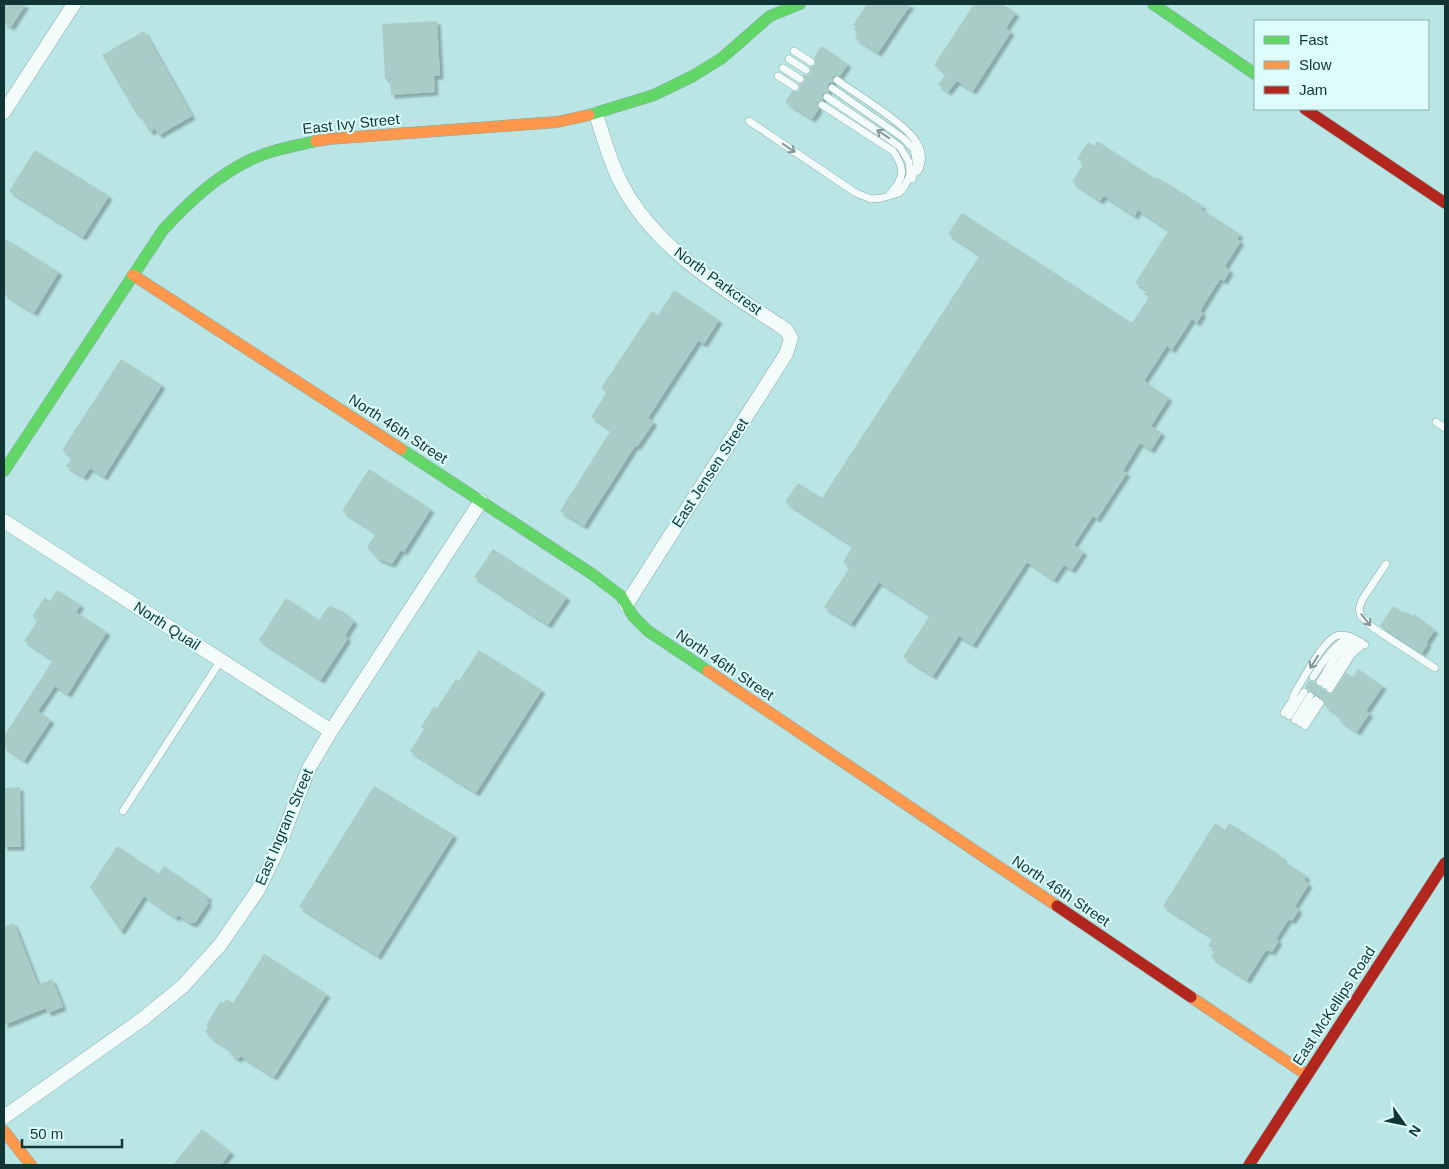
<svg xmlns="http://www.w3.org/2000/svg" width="1449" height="1169" viewBox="0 0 1449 1169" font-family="Helvetica,sans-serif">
  <defs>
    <filter id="shadow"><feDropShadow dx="3.5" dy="3.5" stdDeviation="1" flood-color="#0004"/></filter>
  </defs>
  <rect width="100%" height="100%" fill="#b9e6e5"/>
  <path fill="#a9ccc7" filter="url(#shadow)" d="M4 4H26L11 27 4 23Z
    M867 4H911L878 53 855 38 857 35 855 34 856 31 854 30 856 27 853 25Z
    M974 4H1002L1016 13 1006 28 1011 32 973 91 957 81 948 92 938 85 946 73 934 65Z
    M437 21 440 76H434L435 92 391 95 390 79H385L382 24Z
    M144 31 192 116 159 135 155 129 150 132 139 114 137 115 102 55Z
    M821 46 848 64 840 76 835 75 832 77 833 83H829L827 87 829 92 823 94V100L817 103 819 109 812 119 785 102 792 91 797 92 800 89 799 84 803 83 805 80 803 75H808L811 72 810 67 814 66 816 63 814 58Z
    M1097 141 1156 179 1157 177 1203 206 1201 209 1240 234 1237 239 1241 241 1225 266 1230 271 1224 281 1220 279 1200 311 1203 313 1197 323 1192 319 1172 350 1167 346 1144 381 1169 398 1151 426 1162 433 1151 450 1140 443 1123 471 1127 473 1097 519 1093 516 1074 545 1084 552 1072 570 1064 565 1054 580 1027 562 973 645 959 636 933 676 903 657 930 615 879 582 851 624 824 607 850 567 843 562 853 546 785 502 798 483 822 498 980 255 948 234 962 213 1132 323 1149 297 1144 294 1147 290 1135 283 1169 230 1138 210 1135 216 1104 196 1100 201 1072 182 1084 163 1077 159 1088 142 1094 146Z
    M35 150 109 196 83 237 9 191Z
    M4 238 59 272 34 313 4 294Z
    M674 290 719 320 704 344 698 341 648 418 654 422 637 447 635 446 584 526 560 511 611 430 591 417 607 392 601 388 652 311 658 315Z
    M121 359 162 385 104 477 90 468 84 477 66 466 72 457 62 450Z
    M369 469 431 509 404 552 401 550 392 564 378 559 367 547 376 533 342 511Z
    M493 549 567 597 548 625 474 577Z
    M57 590 81 605 76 612 107 632 68 694 55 686 38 711 51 720 24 761 4 747V736L53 660 24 641 38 620 32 616 45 597 50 601Z
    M286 598 319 620 328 607 329 608 330 606 344 612 354 621 345 636 348 638 321 680 259 640Z
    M1393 606 1404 613 1405 611 1412 616 1414 614 1435 630 1426 643 1428 644 1422 653 1380 626Z
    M479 650 542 690 476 793 410 751 424 729 421 727 434 706 437 708 456 679 459 681Z
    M1358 669 1383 686 1366 711 1370 713 1357 732 1339 720 1341 717 1325 706 1323 699 1305 687 1309 681 1315 682 1317 686 1325 690 1327 693 1332 694 1346 673 1353 677Z
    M374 786 454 835 378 956 299 907Z
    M20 787 21 847H4V788Z
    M1215 823 1225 830 1229 823 1275 852 1284 859 1283 861 1307 876 1304 880 1309 884 1295 906 1299 910 1292 921 1289 919 1276 939 1279 941 1272 952 1266 950 1247 980 1211 957 1215 950 1208 946 1213 938 1163 906Z
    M117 846 159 874 164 866 209 897 206 901 209 902 195 923H190L178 915 176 918 144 896 121 932 90 887Z
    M14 923 38 985 52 979 63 1007 48 1013 46 1008 4 1025V927Z
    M264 954 327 994 274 1077 241 1056 238 1059 230 1054 232 1051 210 1037 211 1036 205 1032 208 1026 206 1025 221 1001 224 1003 226 999 233 1003Z
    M202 1129 231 1152 221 1165H173Z"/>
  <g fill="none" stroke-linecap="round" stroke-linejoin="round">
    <defs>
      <path id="lane" d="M794 51 811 62
        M789 59 806 70
        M783 68 800 79
        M778 76 795 87
        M837 80C857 95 909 125 918 145 923 154 922 163 918 171
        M832 88 903 138 914 149 917 165 912 179
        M822 105 893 151C906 169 904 179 889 195
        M749 121 856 193 871 199 882 198 899 193 905 186 910 175 909 162 900 147 889 139 827 97
        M1436 422 1445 428
        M1386 564 1362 600 1359 609 1361 616 1372 627 1435 668
        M1313 677C1323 662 1333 644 1351 637
        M1320 682C1329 668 1338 646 1355 639
        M1325 685 1348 651 1361 642
        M1330 689 1352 654 1360 647
        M1284 713 1292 701 1294 694C1302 681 1323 641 1336 636 1346 632 1357 640 1365 645
        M1289 716 1304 692
        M1295 720 1310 696
        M1300 723 1316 700
        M1305 726 1320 703
        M123 811 221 660"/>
      <path id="street" d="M4 112 74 4
        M596 114C603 136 610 162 621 183 653 246 721 288 779 325L786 330 791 338 786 354 626 605
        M4 521 331 731
        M4 1117 144 1018 183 986 220 945 258 890 276 853 309 768 331 731 481 501"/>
      <path id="fast" d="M1153 4 1255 74
        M589 115 654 95 693 76 722 58 770 16 800 4
        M401 449 592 574 621 596 633 616 648 631 708 671
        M4 471 163 230C188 203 216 176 250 160 271 150 294 146 316 141"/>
      <path id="slow" d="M316 141 328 139 557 122 589 115
        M133 275 401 449
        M708 671 1057 906
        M1191 997 1307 1075
        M4 1131 31 1165"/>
      <path id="jam" d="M1305 109 1445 203
        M1057 906 1191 997
        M1249 1165 1445 863"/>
    </defs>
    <use href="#lane" stroke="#83a8a7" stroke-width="8"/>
    <use href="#street" stroke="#83a8a7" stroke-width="15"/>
    <use href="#fast" stroke="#83a8a7" stroke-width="12"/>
    <use href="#slow" stroke="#83a8a7" stroke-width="12"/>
    <use href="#jam" stroke="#83a8a7" stroke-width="12"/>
    <use href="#lane" stroke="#f4fbfb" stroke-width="7"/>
    <use href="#street" stroke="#f4fbfb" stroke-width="14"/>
    <use href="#fast" stroke="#63d668" stroke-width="11"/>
    <use href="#slow" stroke="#ff974d" stroke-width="11"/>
    <use href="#jam" stroke="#b3261e" stroke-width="11"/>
  </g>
  <defs><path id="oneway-shaft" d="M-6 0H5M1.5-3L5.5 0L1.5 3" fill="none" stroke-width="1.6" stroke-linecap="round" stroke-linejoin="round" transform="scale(1.25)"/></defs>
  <g stroke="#829898">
    <use href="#oneway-shaft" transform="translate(883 134) rotate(-146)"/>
    <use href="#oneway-shaft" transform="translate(789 148) rotate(34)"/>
    <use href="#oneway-shaft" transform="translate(1366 620) rotate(51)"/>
    <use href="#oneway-shaft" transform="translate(1314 662) rotate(123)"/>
  </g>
  <g text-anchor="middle" stroke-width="4" stroke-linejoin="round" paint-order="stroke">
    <g font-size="15" fill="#103534" stroke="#ddfdfb">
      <text transform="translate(351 124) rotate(-6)" y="5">East Ivy Street</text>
      <text transform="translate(718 281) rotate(36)" y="5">North Parkcrest</text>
      <text transform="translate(398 429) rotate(33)" y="5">North 46th Street</text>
      <text transform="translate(710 473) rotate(-57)" y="5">East Jensen Street</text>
      <text transform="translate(167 626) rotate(33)" y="5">North Quail</text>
      <text transform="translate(725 665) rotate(34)" y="5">North 46th Street</text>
      <text transform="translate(284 827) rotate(-67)" y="5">East Ingram Street</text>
      <text transform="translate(1061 891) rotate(34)" y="5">North 46th Street</text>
      <text transform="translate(1334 1006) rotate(-57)" y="5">East McKellips Road</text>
    </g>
  </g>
  <rect width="1449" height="1169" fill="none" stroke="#103534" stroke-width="10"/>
  <rect x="1254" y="20" width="175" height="90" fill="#ddfdfb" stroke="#8badab"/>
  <rect x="1264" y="36" width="25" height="8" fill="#63d668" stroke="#8badab"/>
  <text x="1299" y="45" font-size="15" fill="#103534">Fast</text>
  <rect x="1264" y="61" width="25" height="8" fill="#ff974d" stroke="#8badab"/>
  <text x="1299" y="70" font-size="15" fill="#103534">Slow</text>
  <rect x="1264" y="86" width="25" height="8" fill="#b3261e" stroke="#8badab"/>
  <text x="1299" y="95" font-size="15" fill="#103534">Jam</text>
  <g transform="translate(1404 1124) rotate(123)" stroke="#ddfdfb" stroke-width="4" paint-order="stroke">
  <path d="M0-4L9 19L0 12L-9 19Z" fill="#103534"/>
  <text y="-8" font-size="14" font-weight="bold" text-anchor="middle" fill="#103534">N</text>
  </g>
  <path d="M22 1139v8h100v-8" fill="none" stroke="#103534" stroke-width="2.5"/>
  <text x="30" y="1139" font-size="15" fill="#103534" stroke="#ddfdfb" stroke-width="4" paint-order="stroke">50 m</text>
</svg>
